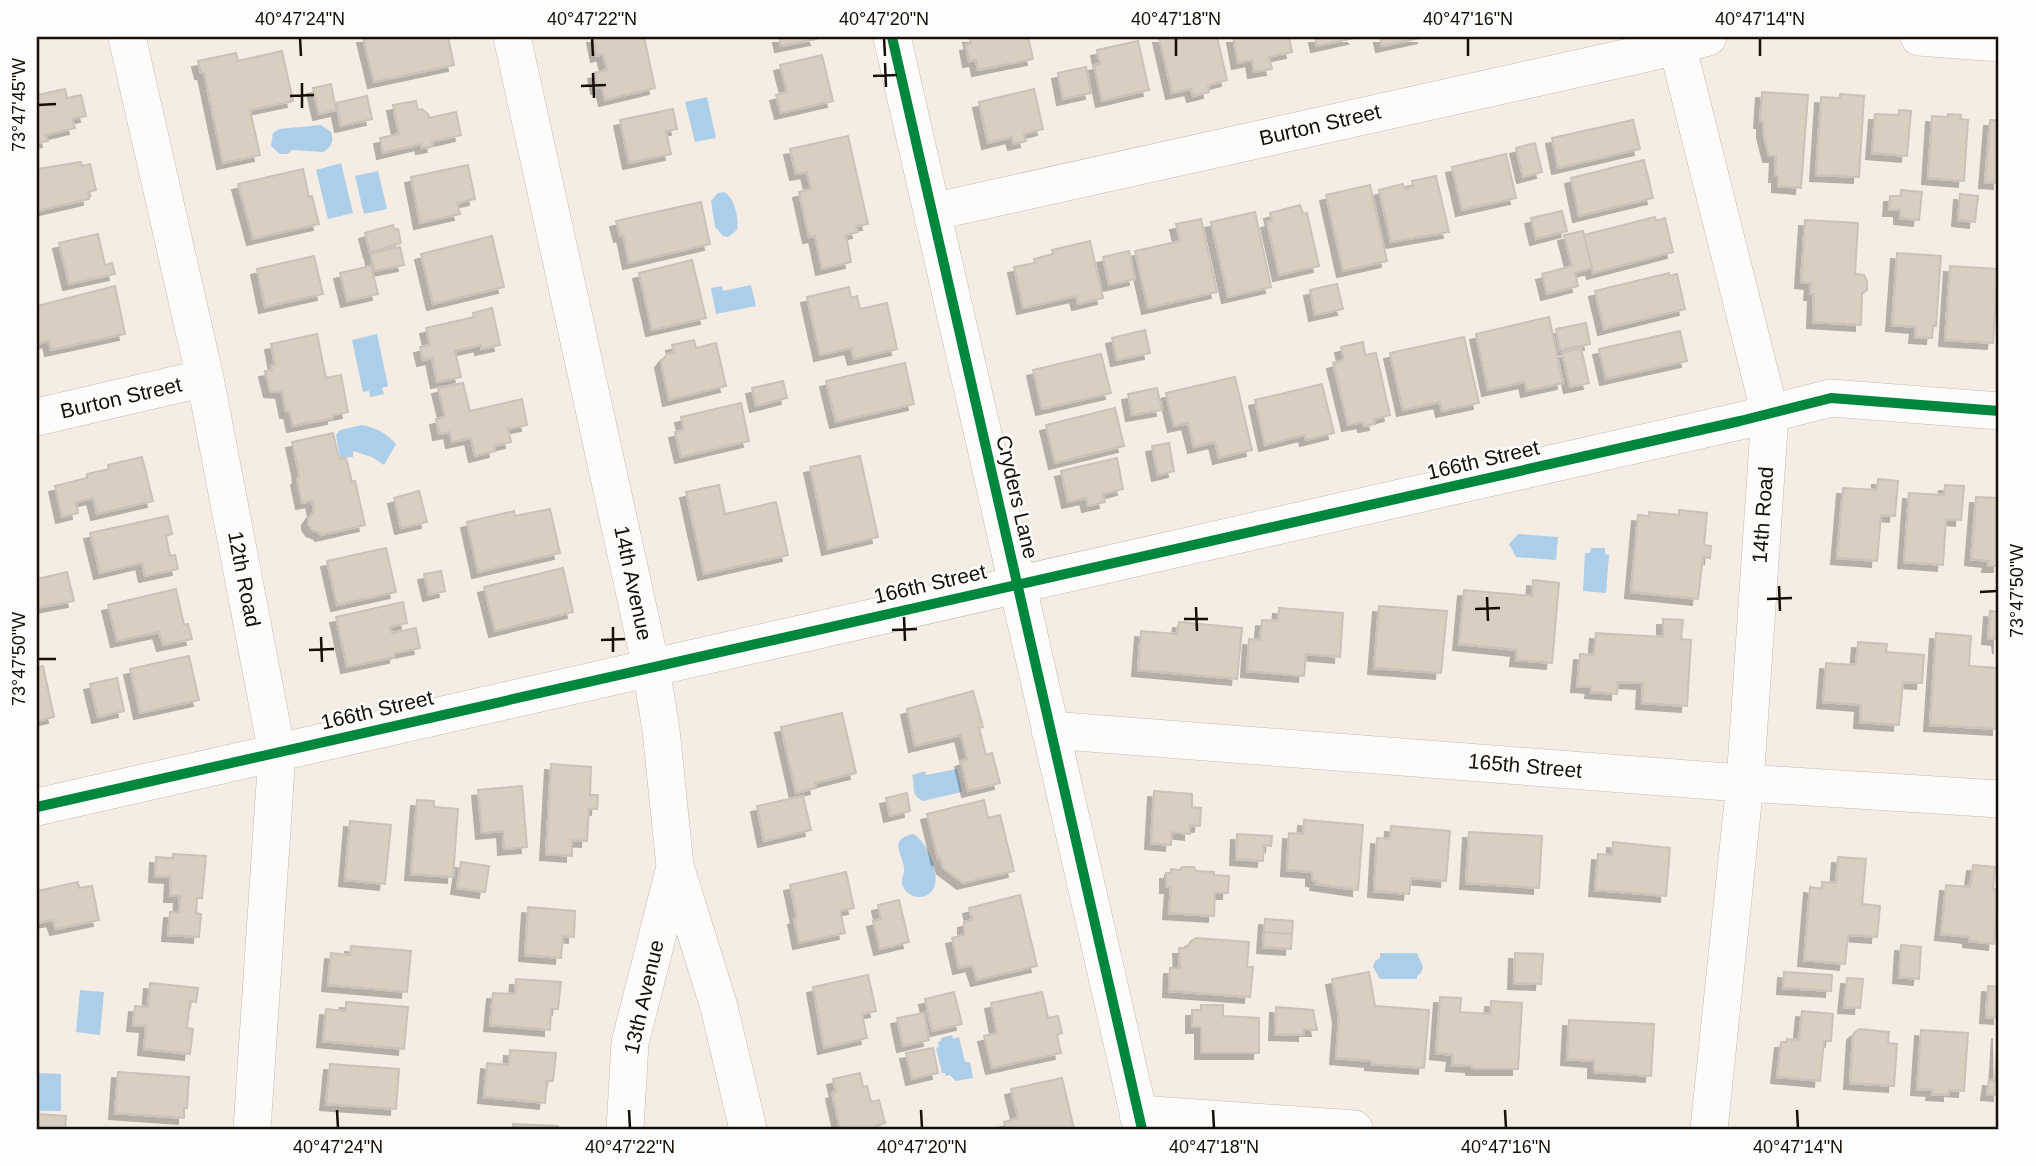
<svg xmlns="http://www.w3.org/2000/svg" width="2036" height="1166" viewBox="0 0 2036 1166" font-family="Arial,sans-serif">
  <defs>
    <filter id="shadow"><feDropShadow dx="-6" dy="6" stdDeviation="0" flood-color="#0004"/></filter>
  </defs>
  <rect width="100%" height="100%" fill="#f5ede4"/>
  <path fill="#accee9" d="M707 97 716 138 695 142 685 102Z
    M321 125 331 132C334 141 332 147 323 152L293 150 287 154H280L271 146 273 133 279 129Z
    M341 163 353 213 328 219 316 170Z
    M378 171 387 209 364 214 355 176Z
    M724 192C735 198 739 218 737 230L728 237 723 236 715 227 711 201 718 193Z
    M751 285 756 306 716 314 711 288 722 286 723 291Z
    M377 334 388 386 382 388 384 394 370 397 369 391 363 392 352 340Z
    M362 425C377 428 386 433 396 444L384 465 372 457 353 451V457L340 458 336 435 340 430Z
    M1518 534 1558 537 1556 560 1516 557 1509 544Z
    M1591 548H1605V554L1609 555 1606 593 1583 591 1585 553H1590Z
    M957 769 962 792 923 801C909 794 916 786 912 775L925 771 926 775Z
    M913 834C927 840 943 878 932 891 923 902 906 897 902 884 901 877 905 874 904 868 903 853 887 840 913 834Z
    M1380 953H1417L1423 967 1421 973 1417 976V979H1380L1373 967 1375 961 1380 958Z
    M80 990 104 992 100 1035 76 1032Z
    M952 1035 953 1039 959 1037 965 1062H970L973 1078 956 1081 950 1075 945 1076V1073H942L936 1048 939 1047 938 1042 941 1041V1038Z
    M37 1073 61 1074V1111H37Z"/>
  <path fill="#dacec1" stroke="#cac2b9" stroke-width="2" filter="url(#shadow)" d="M363 37H448L454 65 374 82Z
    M593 37H644L655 88 605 100 602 87 597 88 594 73 607 70 603 54 597 56Z
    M779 37H815L816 39 781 46Z
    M969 37H1028L1033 59 978 70 976 60 969 61 966 45 971 44Z
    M1159 37H1217L1227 80 1208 85 1209 92 1193 96 1191 89 1172 93Z
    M1233 37H1289L1292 52 1269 57 1272 69 1254 72 1252 60 1238 63Z
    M1315 37H1353L1354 38 1317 46Z
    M1380 37H1424L1382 46Z
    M1138 41 1149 90 1102 101 1094 65 1100 64 1097 50Z
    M282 51 293 101 250 110 260 155 223 163 204 73H201L198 61 236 53 238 61Z
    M822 55 833 101 781 113 776 95 787 92 780 65Z
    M1086 67 1091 93 1063 99 1058 73Z
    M331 84 336 110 319 114 313 88Z
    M65 89 67 98 81 95 86 116 72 119 75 128 46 135 48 141 37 143V95Z
    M1034 89 1043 129 1024 134 1026 141 1014 144 1012 137 988 143 979 102Z
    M1762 92 1808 95 1801 188 1778 186V176H1775L1776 156H1769L1763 132V122H1760Z
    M1840 94 1864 96 1859 177 1816 175 1821 97 1840 98Z
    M367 96 372 119 341 126 336 103Z
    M416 101 418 110 422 109 428 114 429 118 456 112 461 135 432 142 433 146 422 148 421 144 383 153 380 138 399 134 393 105Z
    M673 109 677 129 666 131 671 154 629 163 620 120Z
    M1899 110 1911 111 1907 156 1872 153 1875 114 1899 115Z
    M1948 114 1961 115 1960 119 1968 120 1964 181 1928 178 1932 116 1948 117Z
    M1633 120 1640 149 1558 168 1552 138Z
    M1990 120H1999V183L1985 182Z
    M848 136 868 224 856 226 858 232 846 235 851 262 822 269 815 236 809 237 799 192 811 189 807 172 796 174 790 149Z
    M1535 143 1542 172 1523 177 1516 148Z
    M1506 154 1516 198 1462 210 1452 167Z
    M1644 160 1653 198 1579 216 1571 178Z
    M81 162 82 166 90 164 96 190 88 192 89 199 37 211V169Z
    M468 165 475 199 457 203 460 214 420 223 411 177Z
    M303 169 309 197 312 196 319 224 253 239 238 184Z
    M1436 176 1449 232 1391 242 1379 190 1403 184 1405 189 1413 187 1412 181Z
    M1370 185 1387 261 1343 271 1326 195Z
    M1901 190 1922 192 1919 220 1900 218V210H1889L1890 196H1901Z
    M1960 194 1978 196 1975 222 1958 220Z
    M701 202 710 244 629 263 623 235 620 236 616 221Z
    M1300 205 1303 214 1307 213 1319 266 1279 275 1267 222 1272 221 1270 213Z
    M1562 211 1567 231 1536 239 1531 218Z
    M1255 212 1271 287 1228 297 1211 222Z
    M1655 217 1656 221 1665 218 1673 252 1593 273 1584 235Z
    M1201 219 1217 292 1148 308 1135 251 1180 241 1176 224Z
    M1805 220 1858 223 1855 274 1864 275 1867 281V290L1862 294 1861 325 1813 322 1814 294H1810L1811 283 1801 282Z
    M393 225 395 230 398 229 401 243 370 252 365 233Z
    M1583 231 1592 268 1575 273 1578 286 1547 294 1542 274 1572 266 1564 235Z
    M98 234 105 265 112 263 115 274 69 284 59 243Z
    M492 236 504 287 433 304 421 254Z
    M1090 241 1103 298 1078 304 1076 296 1023 308 1014 267 1035 263 1034 259 1053 254 1052 250Z
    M400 247 404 265 374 271 371 253Z
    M1129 251 1135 279 1109 285 1103 257Z
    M1897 253 1941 256 1936 326H1933L1932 338 1915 337 1916 327 1892 325Z
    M314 256 323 294 265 307 257 269Z
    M692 260 706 318 652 330 639 273Z
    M371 266 378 294 347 301 340 273Z
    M1950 266 1998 269 1993 343 1945 340Z
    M1669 273V276L1677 274 1685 309 1604 329 1595 291Z
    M1337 284 1343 309 1315 315 1310 290Z
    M115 286 125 334 51 350 49 341 37 344V306Z
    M849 287 851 298 857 296 860 309 887 303 897 349 854 359 851 348 820 355 807 297Z
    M492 308 500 345 481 349V345L455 351 461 377 437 382 432 358 423 360 420 347 430 345 426 328 474 317 473 313Z
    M1549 317 1563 383 1527 391 1525 382 1488 390 1476 334Z
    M1586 323 1590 344 1560 350 1556 329Z
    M1145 330 1150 353 1117 360 1112 338Z
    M1680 331 1687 361 1606 379 1599 349Z
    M317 334 326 378 341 375 348 412 333 415V418L293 426 290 412H286L282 392 270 391 265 371 272 370 271 366 275 365 271 344Z
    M1464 337 1479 403 1442 411 1440 402 1403 410 1390 353Z
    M694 340 696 348 716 343 726 386 669 400 661 362 667 354 674 352 672 345Z
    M1363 342 1365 355 1376 353 1390 415 1374 419 1375 424 1364 426 1363 422 1348 425 1333 363 1344 360 1341 347Z
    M1581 348 1589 383 1570 387 1562 353Z
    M1101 354 1111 393 1042 409 1033 370Z
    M905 363 914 404 836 422 826 381Z
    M1235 377 1252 450 1219 458 1215 442 1194 447 1188 423 1174 426 1166 393Z
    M783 381 787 398 756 406 752 388Z
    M463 383 470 411 522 399 527 425 508 429 511 442 494 446 495 451 475 456 471 438 452 442 450 432 439 434 436 419 445 417 438 388Z
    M1322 384 1334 433 1306 440 1305 435 1265 445 1255 400Z
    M1157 388 1162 410 1132 415 1128 394Z
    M741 403 749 441 681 457 675 432 684 430 681 417Z
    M1115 408 1124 446 1055 463 1046 425Z
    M333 433 339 459 346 458 352 482 355 481 365 525 321 535 320 533 312 530 308 524V519L314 511 312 501 302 503 297 479 299 478 298 469 292 442Z
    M1169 443 1174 471 1158 475 1152 446Z
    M860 456 878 537 828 549 810 467Z
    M142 457 153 501 97 514 93 498 76 502 78 513 62 517 55 486 87 478V474L109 469 108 465Z
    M1117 458 1123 489 1103 494 1105 502 1088 506 1086 498 1068 502 1061 471Z
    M1878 479 1898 481 1895 516 1881 515 1877 561 1837 558 1843 488 1877 490Z
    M719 485 725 514 776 502 788 555 704 574 686 492Z
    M1945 485 1964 486 1961 520 1946 519 1943 565 1904 562 1909 493 1944 495Z
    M419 491 427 522 401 528 394 498Z
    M1976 497 1999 498V566H1988L1989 561 1971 559Z
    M550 509 560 553 478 572 467 522 514 511 515 516Z
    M1679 510 1707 513 1704 545 1711 546 1710 558 1703 557 1698 599 1631 592 1638 515 1649 516V512L1679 515Z
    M168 516 172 534 166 536 170 556 175 555 178 569 145 576 142 563 100 573 90 533Z
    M386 548 396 592 337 605 327 561Z
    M563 568 573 612 495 631 484 587Z
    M441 571 445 591 429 595 424 574Z
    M67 572 74 601 37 608V579Z
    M1533 580 1559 583 1552 663 1516 660 1517 650 1459 644 1464 590 1532 596Z
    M176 589 184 625 188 624 192 639 163 645 159 632 117 641 108 605Z
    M403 602 407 623 390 627 392 633 416 628 420 648 395 653V657L347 667 336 617Z
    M1379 606 1447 611 1441 673 1374 668Z
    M1279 608 1343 613 1340 657 1306 654 1304 676 1247 671 1249 639 1260 640 1262 620 1278 621Z
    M1990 611 1999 612V648L1998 639 1988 638Z
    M1663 619 1683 620 1681 639 1691 640 1687 706 1642 703 1643 683 1618 682 1617 694 1591 692 1592 687 1577 686 1580 654 1594 655 1596 633 1663 637Z
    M1179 622 1242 628 1237 679 1138 670 1141 631 1177 634Z
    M1936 633 1971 636 1969 666 1999 668 1998 729 1930 725Z
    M1858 642 1887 644 1886 652 1924 655 1922 683 1903 682 1899 725 1860 722 1861 705 1823 702 1826 663 1856 665Z
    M189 656 199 700 140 713 130 669Z
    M43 666 54 717 37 721V668Z
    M117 678 124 711 98 717 90 684Z
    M973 691 983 727 979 728 986 755 992 753 1000 783 968 791 961 761 967 759 961 735 915 746 907 709Z
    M842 713 856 773 815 783 816 788 796 793 781 727Z
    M551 764 591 767 590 795H598L597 809H589L587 841 572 840V856L546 854Z
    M522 786 527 847 504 849 503 831 482 833 478 790Z
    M1154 791 1192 794V807L1201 808 1200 826 1190 825V834L1172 832 1171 845 1151 843Z
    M907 793 910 811 890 816 886 798Z
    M803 796 811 830 764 841 757 806Z
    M417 800 434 801V807L458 809 453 877 411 874Z
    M984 800 988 818 1000 815 1014 871 963 883 943 868 940 858 938 859 927 814Z
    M1304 820 1363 825 1358 890 1316 884 1317 881 1312 880V872L1287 870 1289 833 1303 834Z
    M350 821 391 825 385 884 345 880Z
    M1391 826 1450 831 1446 881 1411 878 1409 894 1374 891 1377 838 1390 839Z
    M1469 832 1542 836 1539 888 1466 883Z
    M1237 834 1272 836 1271 846 1264 845 1263 861 1236 859Z
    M1613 842 1670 848 1666 896 1595 890 1598 854 1612 855Z
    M173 854 206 856 202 898H197L196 913 201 914 199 937 168 935 170 912H179L180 896H170L171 877 155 876 156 857 173 858Z
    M1838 857 1866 859 1862 904 1880 906 1877 937 1848 935 1845 964 1804 960 1810 887 1822 889V882L1836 883Z
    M461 862 489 866 485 892 457 888Z
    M1973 865 1995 867 1993 889 1999 890 1994 944 1969 941V937L1941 934 1946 885 1970 887Z
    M1182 867H1194L1196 871 1214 872V875L1229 876 1228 893H1215L1214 916 1169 913 1171 887H1166V873H1171V869L1180 870Z
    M846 872 854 908 840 911 845 933 799 943 794 919 797 918 790 885Z
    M78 882 79 888 92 886 99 920 56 929 53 920 37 923V891Z
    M1020 895 1037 966 977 980 972 965 959 968 952 938 964 935V922L972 920 969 908Z
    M899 900 909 942 880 949 873 921 881 919 878 905Z
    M528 907 575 911 574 937 563 936 561 958 525 955Z
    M1265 919 1293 921 1292 934 1264 932Z
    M1264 932 1292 934 1291 949 1263 947Z
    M1196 938 1249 942 1247 967H1253L1250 997 1169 991 1170 968H1180L1179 948H1187L1191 941Z
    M1901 945 1921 947 1919 979 1899 977Z
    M351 946 411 951 407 992 328 985 331 953 350 955Z
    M1515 953 1543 954 1541 984 1514 983Z
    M1369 972 1375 1006 1429 1010 1424 1068 1371 1064V1061L1336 1058 1339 1017 1332 979Z
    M1784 972 1832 975 1831 991 1783 988Z
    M868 975 876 1011 862 1014 867 1038 824 1048 813 987Z
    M1847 978 1863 979 1860 1008 1844 1007Z
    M516 979 561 982 558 1009H551L550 1030 490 1025 493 993 515 994Z
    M150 983 198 988 196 1002 190 1001 187 1028 193 1029 190 1054 144 1049 146 1026 133 1025 135 1006 148 1007Z
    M1988 986 1999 987V1018L1986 1017Z
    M954 992 962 1024 932 1031 925 999Z
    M1042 992 1048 1018 1058 1016 1062 1033 1057 1035 1061 1053 992 1068 984 1036 997 1033 991 1003Z
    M1440 997 1461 998 1460 1012 1490 1014 1491 1001 1522 1003 1518 1069H1472V1066L1452 1065 1453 1055 1436 1053Z
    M346 1002 408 1007 404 1049 323 1041 326 1009 346 1011Z
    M1201 1005H1223V1016L1259 1018V1053H1201V1027H1192V1010H1201Z
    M1276 1007 1313 1010 1317 1030H1304V1035L1275 1034Z
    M1802 1011 1833 1014 1831 1041H1824L1820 1081 1777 1077 1781 1042H1786L1787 1039 1799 1040Z
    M924 1013 929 1040 903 1046 897 1018Z
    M1569 1020 1654 1024 1651 1076 1594 1072V1061L1567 1059Z
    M1859 1029 1889 1032 1888 1043 1897 1044 1894 1086 1850 1083 1853 1034Z
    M1921 1030 1968 1033 1964 1091 1949 1090V1095L1932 1094 1933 1090 1917 1089Z
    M1998 1032 1999 1095 1987 1094 1989 1080 1995 1081Z
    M933 1048 938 1073 912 1079 906 1053Z
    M510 1050 556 1053 553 1081H547L545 1103 484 1097 487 1063 509 1065Z
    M330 1064 399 1069 396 1109 326 1104Z
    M118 1072 189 1077 187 1108H184V1118L115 1113Z
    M860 1073 863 1087 867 1086 871 1102 879 1100 885 1123 876 1126 877 1129H840L832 1093 836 1092 833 1079Z
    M1062 1078 1074 1129H1006L1004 1122 1018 1118 1011 1089Z
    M37 1114 66 1116 65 1129H37Z
    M513 1124 558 1126V1129H513Z"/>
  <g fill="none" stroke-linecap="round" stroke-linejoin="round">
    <defs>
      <path id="street" d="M127 37 205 378 277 753 252 1129
        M512 37 651 667 661 730 675 866 719 1007 748 1129
        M892 37 1142 1129
        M1675 37 1770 414 1745 783 1709 1129
        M1919 37 1999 43
        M932 212 1643 54 1708 37
        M37 417 205 378
        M1050 730 1714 781 1999 799
        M37 807 1740 421 1831 398 1999 411
        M1138 1114 1354 1129
        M625 1129 630 1043 675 867"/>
    </defs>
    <use href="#street" stroke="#c2bab1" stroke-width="38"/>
    <use href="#street" stroke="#fefcfb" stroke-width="37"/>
    <defs>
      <path id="cycleway" d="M892 37 1142 1129
        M37 807 1740 421 1831 398 1999 411"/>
    </defs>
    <use href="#cycleway" stroke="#fdfdfd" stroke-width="15"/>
    <use href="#cycleway" stroke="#00873e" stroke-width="10"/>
  </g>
  <path fill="none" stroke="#170e06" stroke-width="2.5" d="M300 38 301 56M592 38 593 56M884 38 885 56M1176 38V56M1468 38V56M1760 38V56M885 63 886 87M593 73 594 98M873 76 897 75M302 83V108M581 86 606 85M290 96 314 95M38 105 56 104M1779 586 1780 611M1980 592 1997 591M1487 597 1488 621M1767 599 1792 598M1196 607 1197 631M1475 609 1500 608M904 617 905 641M1184 619H1208M613 627V652M892 630 917 629M321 637 322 662M601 640 625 639M309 650 334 649M38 659H56M337 1110 338 1128M629 1110 630 1128M921 1110 922 1128M1213 1110 1214 1128M1505 1110 1506 1128M1797 1110 1798 1128"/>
  <g text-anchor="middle" stroke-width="5" stroke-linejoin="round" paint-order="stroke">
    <g font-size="21" fill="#170e06" stroke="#fdfdfd">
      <text transform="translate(1320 125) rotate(-13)" y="7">Burton Street</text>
      <text transform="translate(121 398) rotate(-13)" y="7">Burton Street</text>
      <text transform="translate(1483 460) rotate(-13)" y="7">166th Street</text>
      <text transform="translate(1017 497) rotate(77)" y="7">Cryders Lane</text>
      <text transform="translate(1763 515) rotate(-86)" y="7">14th Road</text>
      <text transform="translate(244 579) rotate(79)" y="7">12th Road</text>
      <text transform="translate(633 583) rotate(78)" y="7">14th Avenue</text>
      <text transform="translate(930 584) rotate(-13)" y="7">166th Street</text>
      <text transform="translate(377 710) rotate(-13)" y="7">166th Street</text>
      <text transform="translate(1525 766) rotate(5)" y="7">165th Street</text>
      <text transform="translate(644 997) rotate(-77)" y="7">13th Avenue</text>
    </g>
  </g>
  <rect width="2036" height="1166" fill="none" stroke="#fdfdfd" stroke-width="77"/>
  <rect x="38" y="38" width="1959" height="1090" fill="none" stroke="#170e06" stroke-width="2.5"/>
  <g font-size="18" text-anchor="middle" fill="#170e06">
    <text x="300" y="25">40°47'24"N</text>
    <text x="592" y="25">40°47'22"N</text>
    <text x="884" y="25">40°47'20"N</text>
    <text x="1176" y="25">40°47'18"N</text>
    <text x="1468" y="25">40°47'16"N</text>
    <text x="1760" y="25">40°47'14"N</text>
    <text transform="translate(19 105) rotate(-90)" y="6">73°47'45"W</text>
    <text transform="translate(2017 591) rotate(-90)" y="6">73°47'50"W</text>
    <text transform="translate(19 659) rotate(-90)" y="6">73°47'50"W</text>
    <text x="338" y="1153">40°47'24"N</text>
    <text x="630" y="1153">40°47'22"N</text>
    <text x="922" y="1153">40°47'20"N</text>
    <text x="1214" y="1153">40°47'18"N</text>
    <text x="1506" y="1153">40°47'16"N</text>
    <text x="1798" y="1153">40°47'14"N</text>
  </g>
</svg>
